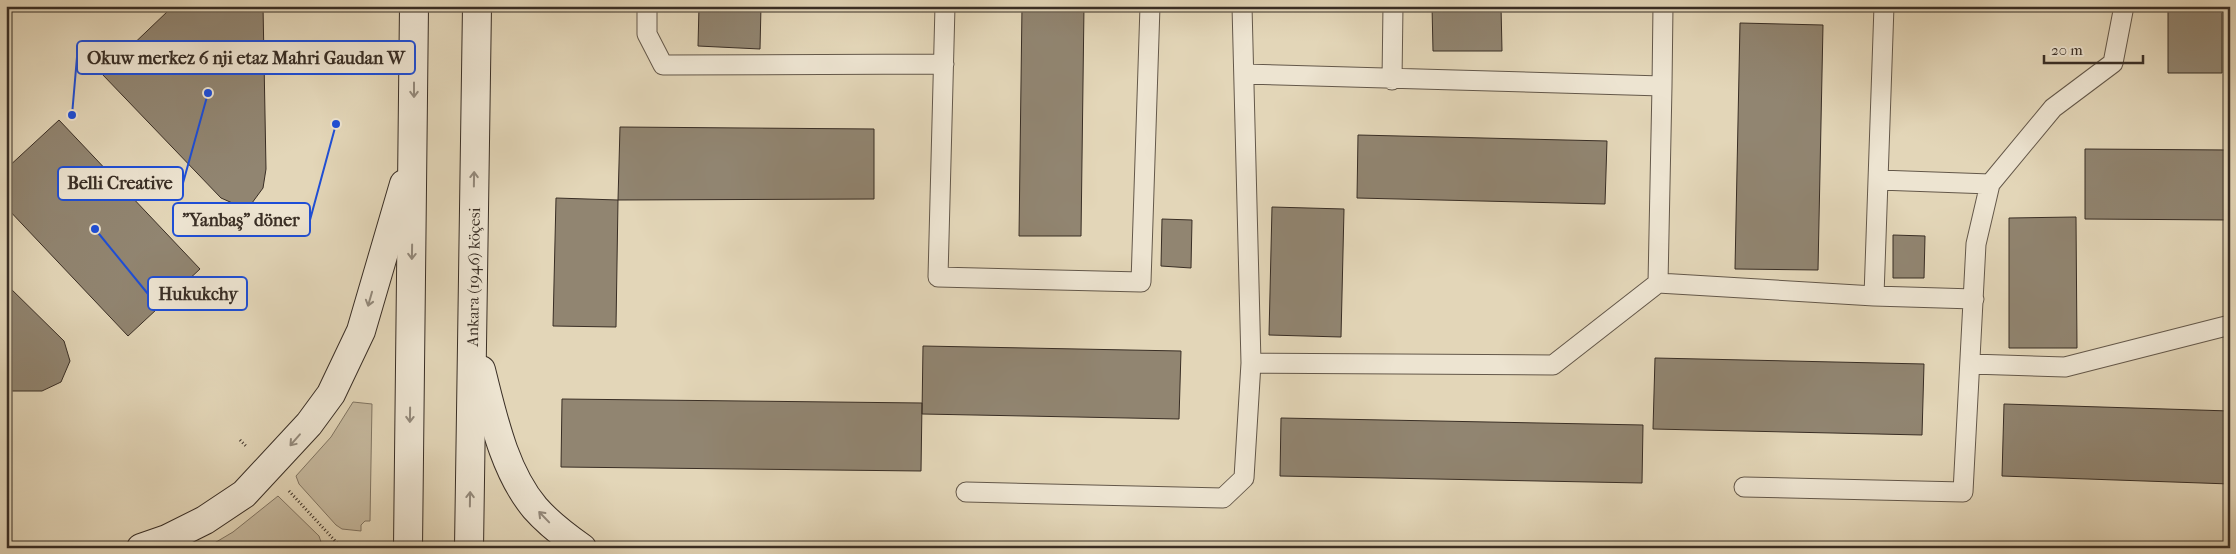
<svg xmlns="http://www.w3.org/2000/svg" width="2236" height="554" viewBox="0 0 2236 554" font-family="'IM FELL French Canon',serif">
  <rect width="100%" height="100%" fill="#e3d6b8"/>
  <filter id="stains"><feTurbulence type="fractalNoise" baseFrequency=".004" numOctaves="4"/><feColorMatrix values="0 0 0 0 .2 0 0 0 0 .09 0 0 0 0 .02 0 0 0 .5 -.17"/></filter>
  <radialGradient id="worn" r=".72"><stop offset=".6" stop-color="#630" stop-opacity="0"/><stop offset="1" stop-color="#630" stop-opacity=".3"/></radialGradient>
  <path fill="#c6b99f" stroke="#807462" d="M353 402 372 404 370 521H365L361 525V531L342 529 336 525 299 484 296 476 331 437Z
    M278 496 319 536 323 548H206L233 532Z"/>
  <path fill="#918571" stroke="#392e25" d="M215 6H263L266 169 263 188 252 203 237 205 221 198 102 74 169 10Z
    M699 6H761L760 49 698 46Z
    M1022 6H1084L1081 236H1019Z
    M1432 6H1501L1502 51H1433Z
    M2168 6H2222V73H2168Z
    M1740 23 1823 25 1818 270 1735 269Z
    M59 120 200 269 128 336 6 207V169Z
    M620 127 874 129V199L618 200Z
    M1358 135 1607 141 1605 204 1357 198Z
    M2085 149 2230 150V220L2085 219Z
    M556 198 618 200 616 327 553 326Z
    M1272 207 1344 209 1341 337 1269 335Z
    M2076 217 2077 348H2009V218Z
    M1162 219 1192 220 1191 268 1161 266Z
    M1893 235 1925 236 1924 278H1893Z
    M6 284 64 341 70 361 61 382 42 391H6Z
    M923 346 1181 351 1179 419 922 414Z
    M1655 358 1924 364 1922 435 1653 429Z
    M562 399 922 403 921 471 561 467Z
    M2004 404 2230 411V484L2002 476Z
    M1281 418 1643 425 1642 483 1280 476Z"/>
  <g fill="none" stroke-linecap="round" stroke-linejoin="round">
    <defs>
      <path id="lane" d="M647 6V34L663 65 944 64
        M945 6 938 277 1141 282 1150 6
        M1244 74 1662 86 1658 283 1553 365 1251 363
        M1392 80 1393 6
        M1662 86 1663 6
        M1879 180 1990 184
        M1658 283 1874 296 1884 6
        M1874 296 1974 299
        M1971 364 2065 367 2230 325
        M1744 487 1963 492 1976 244 1990 184 2053 108 2113 63 2124 6
        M966 492 1223 498 1244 478 1251 363 1242 6"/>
      <g id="secondary">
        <path d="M481 370C493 417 504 471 535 508 549 524 565 536 582 548"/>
        <path d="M141 548 167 539 205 520 244 494 309 424 331 394 361 331 404 184"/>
        <path d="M408 548 414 6"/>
        <path id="s1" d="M469 548 477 6"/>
      </g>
    </defs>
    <use href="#lane" stroke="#64584a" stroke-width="21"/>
    <use href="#secondary" stroke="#392e25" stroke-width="30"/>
    <path stroke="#392e25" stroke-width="3" stroke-dasharray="1 2.5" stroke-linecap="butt" d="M240 440 247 447
      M289 491 338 544
      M506 547 525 548
      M338 548V544H369"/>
    <use href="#lane" stroke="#ede4d1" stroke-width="19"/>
    <use href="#secondary" stroke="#ede4d1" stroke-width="28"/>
  </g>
  <defs><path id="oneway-shaft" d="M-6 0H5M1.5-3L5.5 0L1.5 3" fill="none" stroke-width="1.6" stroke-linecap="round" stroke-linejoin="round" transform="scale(1.25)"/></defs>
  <g stroke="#93897b">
    <use href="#oneway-shaft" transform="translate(414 90) rotate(90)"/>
    <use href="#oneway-shaft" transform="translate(474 179) rotate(-89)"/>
    <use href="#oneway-shaft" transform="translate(412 252) rotate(91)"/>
    <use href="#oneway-shaft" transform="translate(370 299) rotate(106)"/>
    <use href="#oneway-shaft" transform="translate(410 415) rotate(91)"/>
    <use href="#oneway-shaft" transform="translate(295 440) rotate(131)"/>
    <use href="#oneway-shaft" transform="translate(470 499) rotate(-89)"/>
    <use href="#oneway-shaft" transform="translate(544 517) rotate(-134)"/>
  </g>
  <g text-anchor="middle" stroke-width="4.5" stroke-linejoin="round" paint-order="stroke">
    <g font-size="16" fill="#392e25" stroke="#ede4d1">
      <text dy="6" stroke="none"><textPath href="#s1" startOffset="271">Ankara (1946) köçesi</textPath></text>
    </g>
  </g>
  <path fill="none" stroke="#1d4ed8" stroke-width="2" d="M72 115L77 57M208 93L183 183M336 124L310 220M95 229L148 294"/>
  <g fill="#1d4ed8" stroke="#ede4d1" stroke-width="2">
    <circle cx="72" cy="115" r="5"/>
    <circle cx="208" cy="93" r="5"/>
    <circle cx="336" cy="124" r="5"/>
    <circle cx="95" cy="229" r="5"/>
  </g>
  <g fill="#ede4d1" stroke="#1d4ed8" stroke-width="2">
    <rect x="77" y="41" width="338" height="33" rx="5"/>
    <rect x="58" y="167" width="125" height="33" rx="5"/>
    <rect x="173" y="203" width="137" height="33" rx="5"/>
    <rect x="148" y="277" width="99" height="33" rx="5"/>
  </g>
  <g font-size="18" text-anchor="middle" font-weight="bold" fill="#392e25">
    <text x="246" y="64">Okuw merkez 6 nji etaz Mahri Gaudan W</text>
    <text x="120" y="189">Belli Creative</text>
    <text x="241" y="226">"Yanbaş" döner</text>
    <text x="198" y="300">Hukukchy</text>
  </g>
  <rect width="2236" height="554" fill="none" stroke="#e3d6b8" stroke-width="25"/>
  <rect x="8" y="8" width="2221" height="539" fill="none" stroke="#392e25" stroke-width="2.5"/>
  <rect x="12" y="12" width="2211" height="529" fill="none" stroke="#392e25"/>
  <path d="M2044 55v8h99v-8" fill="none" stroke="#392e25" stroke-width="2.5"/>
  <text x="2051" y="55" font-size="15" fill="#392e25" stroke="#ede4d1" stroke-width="4" paint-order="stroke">20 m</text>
  <rect width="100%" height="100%" filter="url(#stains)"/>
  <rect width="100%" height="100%" fill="url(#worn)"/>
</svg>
